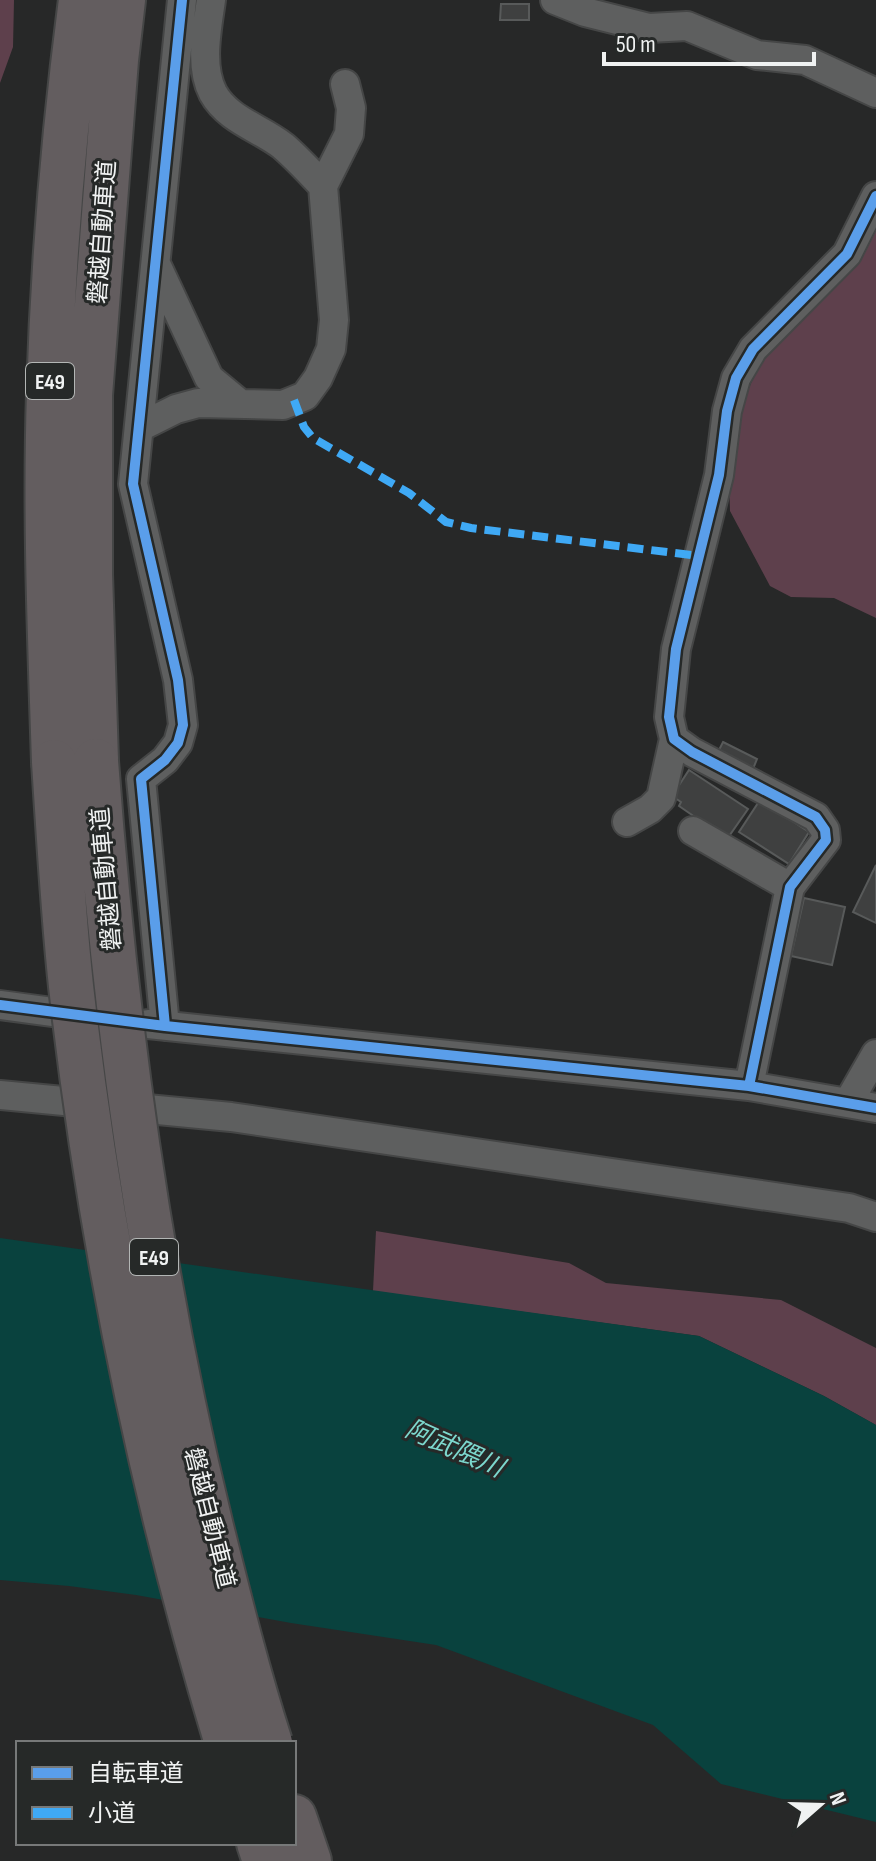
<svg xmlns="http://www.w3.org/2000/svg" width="876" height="1861" viewBox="0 0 876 1861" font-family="'Sofia Sans Condensed','Noto Sans JP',sans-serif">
  <rect width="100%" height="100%" fill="#272828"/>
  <path fill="#5e404c" d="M0 0H14L13 47 0 83Z
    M876 228V618L834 598 791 597 770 586 730 511 728 443 765 347Z
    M376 1231 569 1263 606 1283 781 1300 876 1348V1425L824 1396 699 1336 373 1291Z"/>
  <path fill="#09423e" d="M0 1238 699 1336 824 1396 876 1425V1822L721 1784 653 1725 436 1645 291 1623 136 1595 69 1586 0 1580Z"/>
  <path fill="#3f4040" stroke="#585a5a" stroke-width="2" d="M501 4H529V20H500Z
    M723 742 757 759 753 769 718 752Z
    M689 770 748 809 727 839 679 806 681 802 672 796Z
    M760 800 809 832 789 864 739 832Z
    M876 865V923L853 912Z
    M804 898 845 907 832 965 791 956Z"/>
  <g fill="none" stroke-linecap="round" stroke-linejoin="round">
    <defs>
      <path id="street" d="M211 0C207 29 199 66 213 93 228 120 260 128 283 146 297 158 310 172 323 186
        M555 0 585 12 649 28 687 26 757 55 805 60 876 93
        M156 264 209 378 238 402
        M140 427 176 409 198 403 283 405 305 396 318 378 331 349 334 320 323 186 349 134 351 108 345 84
        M627 822 650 809 661 798 674 739
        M693 831 790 887
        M0 1005 90 1017
        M148 1024 749 1086 876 1108
        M165 1026 141 779 165 760 178 743 183 725 178 680 133 484 182 0
        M749 1086 790 887 826 840 825 830 816 817 692 752 674 739 669 717 676 649 719 475 727 411 736 378 753 349 847 254 876 196
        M0 1095 231 1117 849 1208 876 1217
        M849 1101 876 1054"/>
      <path id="highway" d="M96 761 90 574V395L116 60 123 0
        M54 762C50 639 45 516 49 393 53 262 64 130 81 0
        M294 1817 309 1861
        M259 1843 265 1861"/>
    </defs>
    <use href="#street" stroke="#454646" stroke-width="32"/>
    <use href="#highway" stroke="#454646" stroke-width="48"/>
    <use href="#street" stroke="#5e5f5f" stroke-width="28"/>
    <use href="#highway" stroke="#635d5f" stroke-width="44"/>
    <defs>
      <path id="highway-bridge" d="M96 761C115 1020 149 1273 211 1527 229 1599 247 1672 270 1743
        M54 762C59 837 63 911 71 986 100 1241 152 1497 227 1743"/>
    </defs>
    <use href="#highway-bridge" stroke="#454646" stroke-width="48" stroke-linecap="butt"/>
    <use href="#highway-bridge" stroke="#635d5f" stroke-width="44"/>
    <path stroke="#3fa9f5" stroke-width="8" stroke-dasharray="16 8" stroke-linecap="butt" d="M294 400 304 427 313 438 409 493 446 522 471 528 699 556"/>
    <defs>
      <path id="cycleway" d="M0 1005 165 1026 749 1086 876 1108
        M165 1026 141 779 165 760 178 743 183 725 178 680 133 484 182 0
        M749 1086 790 887 826 840 825 830 816 817 692 752 674 739 669 717 676 649 719 475 727 411 736 378 753 349 847 254 876 196"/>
    </defs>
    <use href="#cycleway" stroke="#262928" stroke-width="15"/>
    <use href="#cycleway" stroke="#5a9eea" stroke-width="10"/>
  </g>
  <g text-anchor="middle" stroke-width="6" stroke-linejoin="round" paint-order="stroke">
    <g fill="#262928" stroke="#b3b6b5" stroke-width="2">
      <rect x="26" y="363" width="48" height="36" rx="6"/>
      <rect x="130" y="1239" width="48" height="36" rx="6"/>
    </g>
    <g font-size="22" font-weight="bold" fill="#f0f2f2">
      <text x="50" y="389">E49</text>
      <text x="154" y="1265">E49</text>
    </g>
    <g font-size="24" fill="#f0f2f2" stroke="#262928">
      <text transform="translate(102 232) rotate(-86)" y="8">磐越自動車道</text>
      <text transform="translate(106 879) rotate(-95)" y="8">磐越自動車道</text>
      <text transform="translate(210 1518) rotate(76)" y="8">磐越自動車道</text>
    </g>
    <g font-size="26" font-style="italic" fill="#7cd7cd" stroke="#262928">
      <text transform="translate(455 1448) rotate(24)" y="9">阿武隈川</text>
    </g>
  </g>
  <rect x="16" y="1741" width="280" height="104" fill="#262928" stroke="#777979" stroke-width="2"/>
  <rect x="32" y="1767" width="40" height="12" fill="#5a9eea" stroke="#777979" stroke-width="2"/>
  <text x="88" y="1781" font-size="24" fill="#f0f2f2">自転車道</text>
  <rect x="32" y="1807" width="40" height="12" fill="#3fa9f5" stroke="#777979" stroke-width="2"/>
  <text x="88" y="1821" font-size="24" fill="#f0f2f2">小道</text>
  <g transform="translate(820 1805) rotate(70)" stroke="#262928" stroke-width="6" paint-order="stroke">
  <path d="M0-6L14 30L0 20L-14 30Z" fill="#f0f2f2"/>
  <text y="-12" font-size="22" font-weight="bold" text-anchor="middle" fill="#f0f2f2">N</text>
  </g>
  <path d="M604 52v12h210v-12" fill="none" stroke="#f0f2f2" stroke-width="4"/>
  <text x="616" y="52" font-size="24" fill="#f0f2f2" stroke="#262928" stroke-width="6" paint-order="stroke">50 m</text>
</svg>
